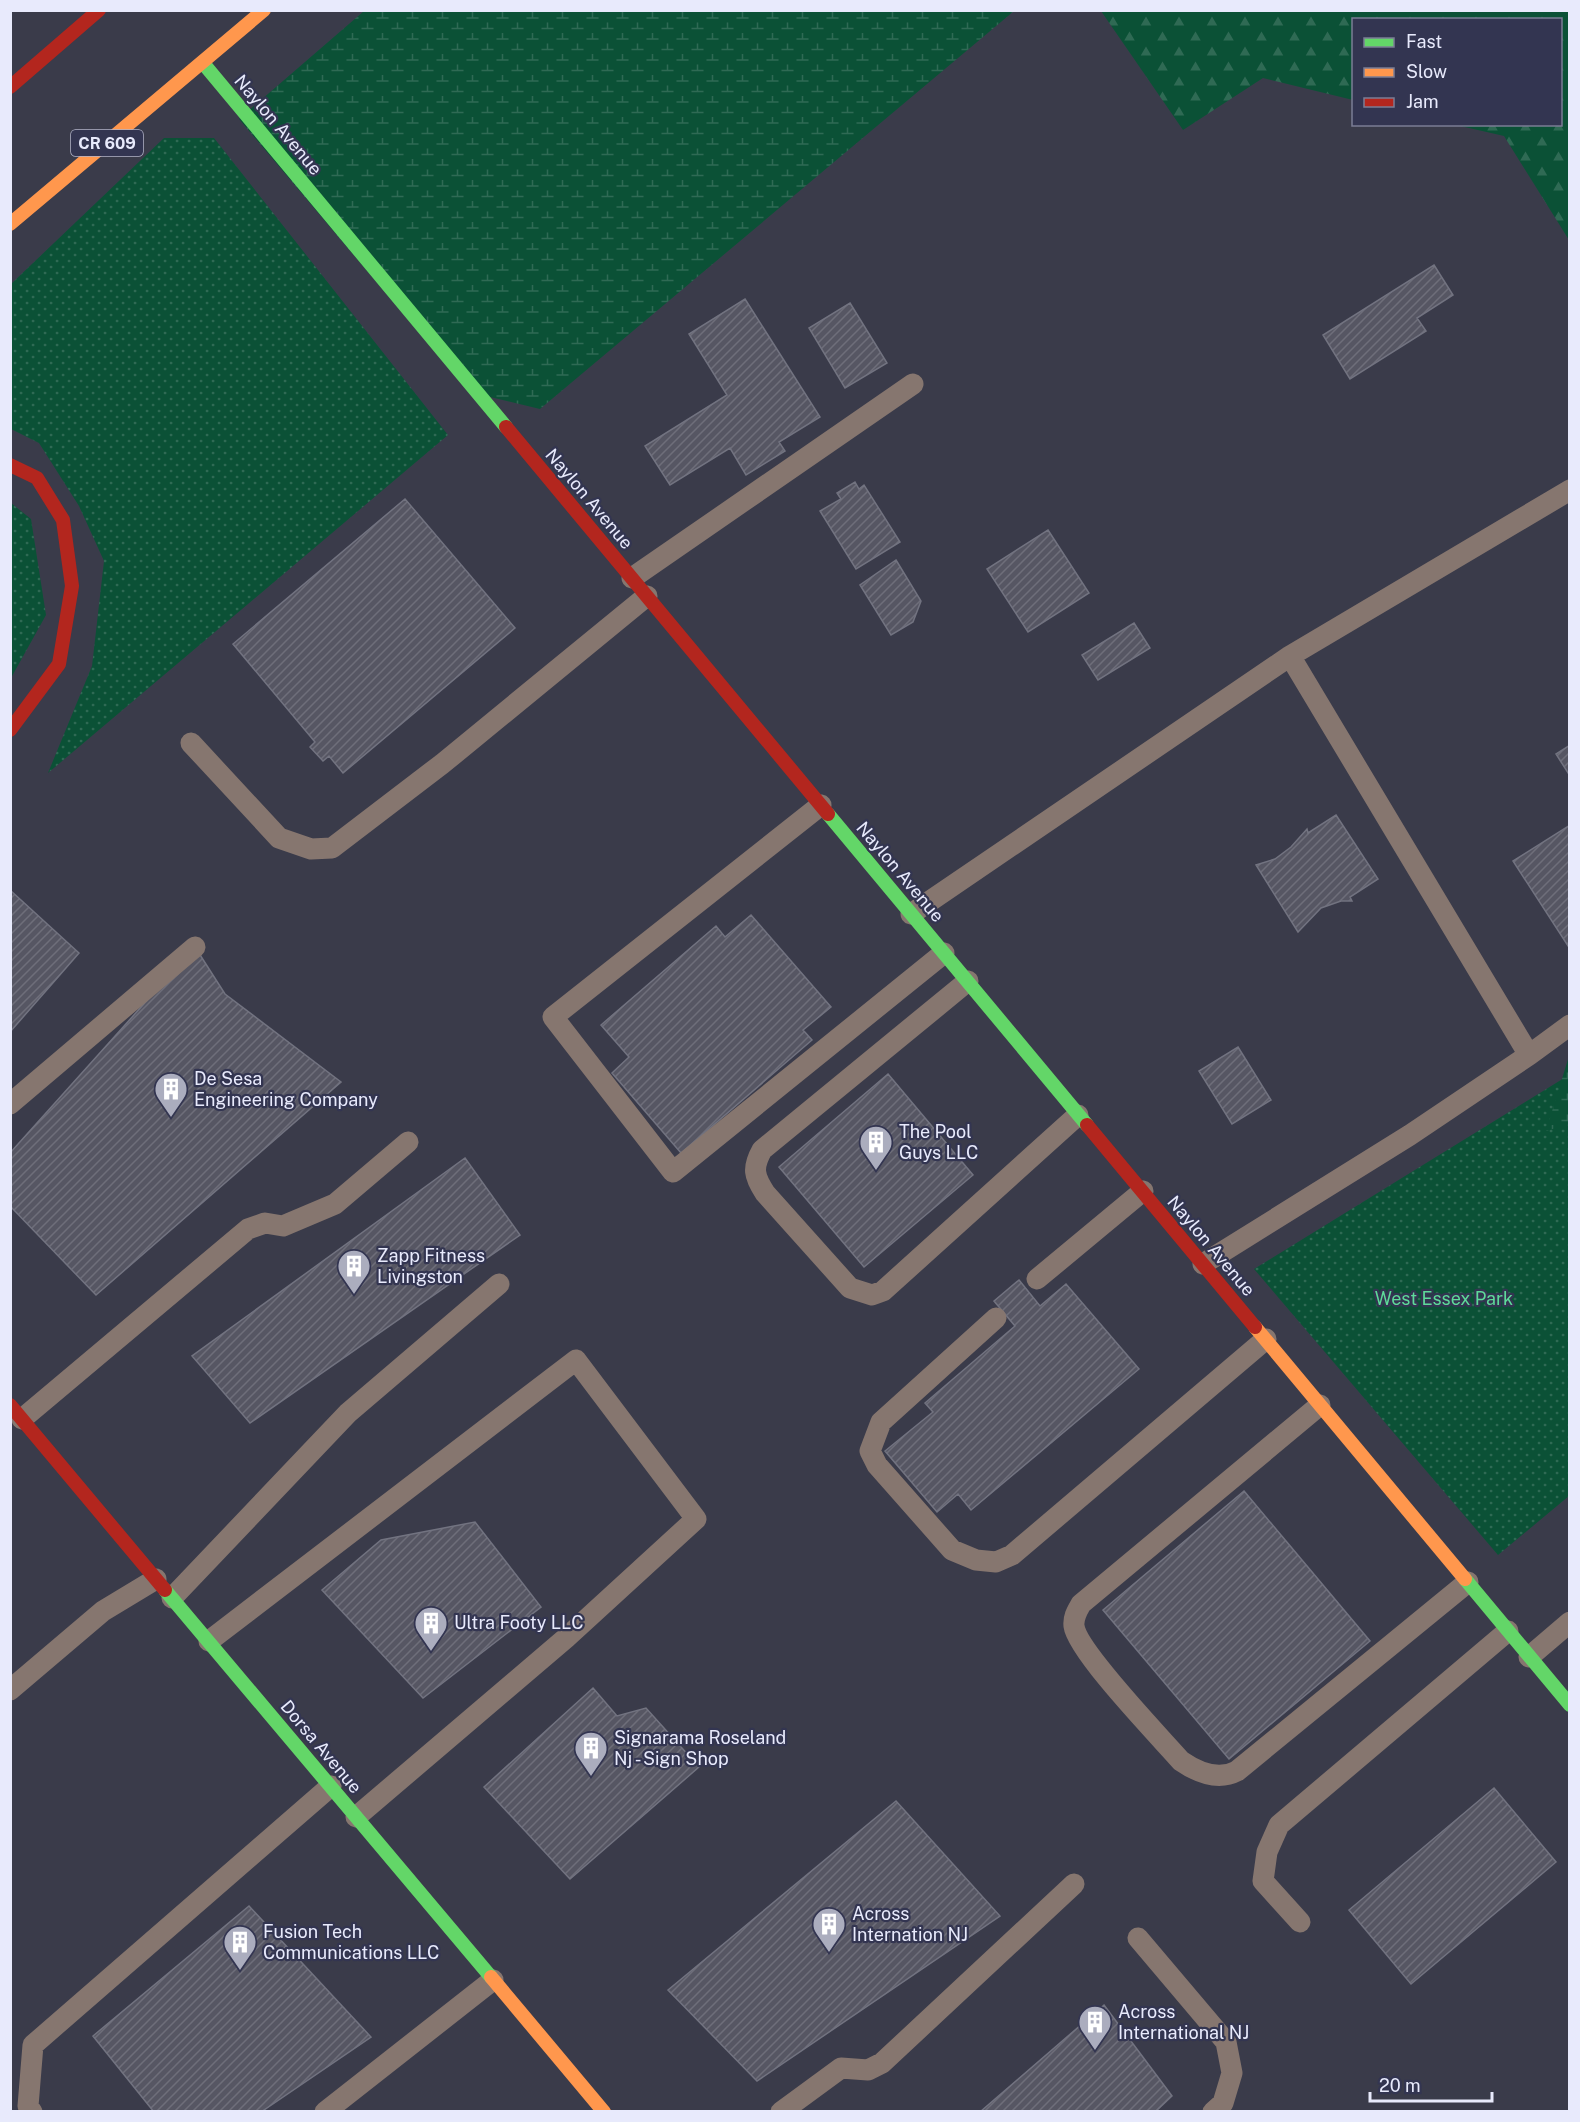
<svg xmlns="http://www.w3.org/2000/svg" width="1580" height="2122" viewBox="0 0 1580 2122" font-family="'Public Sans',sans-serif">
  <defs>
    <pattern id="green-dots" width="8" height="8" patternUnits="userSpaceOnUse" patternTransform="scale(1.5)"><rect width="8" height="8" fill="#0b5136"/><path d="M2 2h.1M6 6h.1" fill="none" stroke="#2f6a54" stroke-width="1.8" stroke-linecap="round"/></pattern>
    <pattern id="forest-firs" width="22" height="20" patternUnits="userSpaceOnUse" patternTransform="scale(1.5)"><rect width="22" height="20" fill="#0b5136"/><path d="M5 1l3.5 6h-7zM16 11l3.5 6h-7z" fill="#2f6a54"/></pattern>
    <pattern id="wetland-marsh" width="20" height="14" patternUnits="userSpaceOnUse" patternTransform="scale(1.5)"><rect width="20" height="14" fill="#0b5136"/><path d="M1 5h8M5 5V1M11 12h8M15 12V8" fill="none" stroke="#2f6a54"/></pattern>
    <pattern id="building-hatch" width="6" height="6" patternUnits="userSpaceOnUse" patternTransform="scale(1.5)"><rect width="6" height="6" fill="#565663"/><path d="M-1 1l2-2M0 6l6-6M5 7l2-2" fill="none" stroke="#6e6e7a"/></pattern>
  </defs>
  <rect width="100%" height="100%" fill="#3a3b4a"/>
  <path fill="url(#green-dots)" d="M164 138H214L448 435 48 773 92 666 104 561 79 506 39 443 11 429V284Z
    M11 503 31 519 46 615 11 678Z
    M1569 1075V1496L1498 1555 1254 1269Z"/>
  <path fill="url(#forest-firs)" d="M1101 11H1569V240L1504 136 1456 125 1560 124V20H1354L1353 100 1263 78 1183 130Z"/>
  <path fill="url(#wetland-marsh)" d="M364 11H1014L540 409 469 392 239 119Z
    M1569 1056V1124L1546 1131Z"/>
  <path fill="url(#building-hatch)" stroke="#727380" stroke-width="1.5" d="M1434 265 1453 295 1417 318 1426 331 1350 379 1323 335Z
    M745 299 820 417 779 442 785 451 746 475 730 448 670 485 645 446 727 395 689 334Z
    M850 303 887 363 845 388 809 328Z
    M855 482 859 489 864 485 900 542 856 569 820 511 841 499 837 493Z
    M405 499 515 628 343 773 329 756 323 761 310 747 315 742 233 644Z
    M1048 530 1089 593 1028 632 987 569Z
    M896 560 921 601 913 622 891 635 860 585Z
    M1134 623 1150 648 1098 680 1082 655Z
    M1570 745V776L1556 754Z
    M1336 815 1378 879 1350 897 1352 901H1341L1321 908 1298 932 1256 865 1275 859 1291 847 1307 829 1308 833Z
    M1570 825V949L1513 861Z
    M10 890 79 953 10 1032Z
    M751 915 831 1007 803 1030 812 1040 681 1153 612 1073 629 1057 601 1025 716 926 725 937Z
    M195 947 225 994 341 1082 96 1295 10 1206V1153Z
    M1238 1047 1271 1100 1232 1124 1199 1071Z
    M888 1074 973 1175 864 1267 779 1167Z
    M465 1158 520 1235 250 1423 192 1356Z
    M1019 1280 1040 1306 1066 1284 1139 1369 971 1510 958 1494 937 1512 885 1451 933 1412 925 1403 1015 1326 994 1301Z
    M1244 1491 1370 1641 1229 1759 1103 1610Z
    M475 1522 541 1607 423 1698 322 1590 381 1540Z
    M593 1688 617 1716 646 1708 699 1767 570 1879 484 1787Z
    M1494 1788 1556 1862 1411 1984 1349 1910Z
    M896 1801 1000 1916 757 2081 668 1990Z
    M249 1906 371 2037 261 2112H154L93 2036Z
    M1104 2005 1172 2096 1155 2112H980Z"/>
  <g fill="none" stroke-linecap="round" stroke-linejoin="round">
    <path stroke="#86766f" stroke-width="21" d="M632 578 913 384
      M191 743 279 838 311 849 332 848 442 764 647 596
      M821 805 553 1017 673 1172 944 953
      M911 914 1290 656 1570 490
      M968 981 762 1150C752 1168 754 1176 765 1193L850 1288 872 1295 883 1291 1078 1115
      M1529 1055 1570 1025
      M10 1104 195 947
      M1203 1264 1410 1135 1529 1055 1290 656
      M1037 1279 1143 1191
      M996 1318 881 1422 870 1451 877 1465 952 1550 976 1560 996 1562 1012 1555 1266 1339
      M1320 1405 1081 1604C1077 1611 1073 1617 1074 1626 1077 1651 1160 1737 1181 1761 1197 1772 1218 1781 1237 1771L1468 1582
      M22 1419 248 1229 265 1223 283 1226 335 1204 408 1142
      M172 1598 348 1413 499 1284
      M209 1641 576 1360 696 1519 566 1638 356 1817
      M1529 1657 1570 1622
      M10 1690 103 1611 156 1579
      M1300 1922 1263 1881 1267 1852 1279 1825 1508 1631
      M1138 1938 1226 2042 1232 2073 1223 2103 1213 2112
      M32 2112 28 2106 33 2045 331 1786
      M325 2112 493 1980
      M781 2112 841 2068 868 2070 882 2063 1074 1884"/>
    <path stroke="#63d668" stroke-width="14" d="M203 63 506 427
      M828 814 1087 1125
      M1465 1579 1570 1705
      M165 1590 491 1977"/>
    <path stroke="#ff974d" stroke-width="14" d="M10 224 264 10
      M1255 1327 1465 1579
      M491 1977 604 2112"/>
    <path stroke="#b3261e" stroke-width="14" d="M10 87 99 10
      M506 427 828 814
      M10 465 37 478 63 520 72 586 59 664 10 730
      M1087 1125 1255 1327
      M10 1405 165 1590"/>
  </g>
  <defs>
    <symbol id="building-pin" viewBox="-11 -11 22 30"><path d="M0 17L-7.5 6A9.5 9.5 0 1 1 7.5 6Z" fill="#abadbe" stroke="#333551"/><path d="M-4-6H4V6H1V3H-1V6H-4ZM-2.5-4.3h1.7v1.8h-1.7ZM.8-4.3h1.7v1.8H.8ZM-2.5-1h1.7V.8h-1.7ZM.8-1h1.7V.8H.8Z" fill="#fff"/></symbol>
  </defs>
  <g fill-rule="evenodd">
    <use href="#building-pin" x="152" y="1070" width="38" height="52"/>
    <use href="#building-pin" x="857" y="1123" width="38" height="52"/>
    <use href="#building-pin" x="335" y="1247" width="38" height="52"/>
    <use href="#building-pin" x="412" y="1604" width="38" height="52"/>
    <use href="#building-pin" x="572" y="1729" width="38" height="52"/>
    <use href="#building-pin" x="810" y="1905" width="38" height="52"/>
    <use href="#building-pin" x="221" y="1923" width="38" height="52"/>
    <use href="#building-pin" x="1076" y="2003" width="38" height="52"/>
  </g>
  <g text-anchor="middle" stroke-width="4.5" stroke-linejoin="round" paint-order="stroke">
    <rect fill="#333551" stroke="#b2b4c9" stroke-width="1.5" x="71" y="130" width="72" height="26" rx="4.5"/>
    <g font-size="16" font-weight="bold" fill="#e8eafc">
      <text x="107" y="149">CR 609</text>
    </g>
    <g font-size="18" fill="#e8eafc" stroke="#333551">
      <text transform="translate(278 125) rotate(50)" y="6">Naylon Avenue</text>
      <text transform="translate(589 499) rotate(50)" y="6">Naylon Avenue</text>
      <text transform="translate(900 872) rotate(50)" y="6">Naylon Avenue</text>
      <text transform="translate(1211 1246) rotate(50)" y="6">Naylon Avenue</text>
      <text transform="translate(321 1747) rotate(50)" y="6">Dorsa Avenue</text>
    </g>
    <g font-size="18" fill="#e8eafc" stroke="#333551" text-anchor="start">
      <text x="194" y="1085">De Sesa<tspan x="194" dy="21">Engineering Company</tspan></text>
      <text x="899" y="1138">The Pool<tspan x="899" dy="21">Guys LLC</tspan></text>
      <text x="377" y="1262">Zapp Fitness<tspan x="377" dy="21">Livingston</tspan></text>
      <text x="454" y="1629">Ultra Footy LLC</text>
      <text x="614" y="1744">Signarama Roseland<tspan x="614" dy="21">Nj - Sign Shop</tspan></text>
      <text x="852" y="1920">Across<tspan x="852" dy="21">Internation NJ</tspan></text>
      <text x="263" y="1938">Fusion Tech<tspan x="263" dy="21">Communications LLC</tspan></text>
      <text x="1118" y="2018">Across<tspan x="1118" dy="21">International NJ</tspan></text>
    </g>
    <g font-size="18" fill="#5edb9a" stroke="#333551">
      <text x="1444" y="1305">West Essex Park</text>
    </g>
  </g>
  <rect width="1580" height="2122" fill="none" stroke="#e8eafc" stroke-width="24"/>
  <rect x="1352" y="18" width="210" height="108" fill="#333551" stroke="#7b7d95" stroke-width="1.5"/>
  <rect x="1364" y="38" width="30" height="9" fill="#63d668" stroke="#7b7d95" stroke-width="1.5"/>
  <text x="1406" y="48" font-size="18" fill="#e8eafc">Fast</text>
  <rect x="1364" y="68" width="30" height="9" fill="#ff974d" stroke="#7b7d95" stroke-width="1.5"/>
  <text x="1406" y="78" font-size="18" fill="#e8eafc">Slow</text>
  <rect x="1364" y="98" width="30" height="9" fill="#b3261e" stroke="#7b7d95" stroke-width="1.5"/>
  <text x="1406" y="108" font-size="18" fill="#e8eafc">Jam</text>
  <path d="M1370 2092v9h122v-9" fill="none" stroke="#e8eafc" stroke-width="3"/>
  <text x="1379" y="2092" font-size="18" fill="#e8eafc" stroke="#333551" stroke-width="4.5" paint-order="stroke">20 m</text>
</svg>
